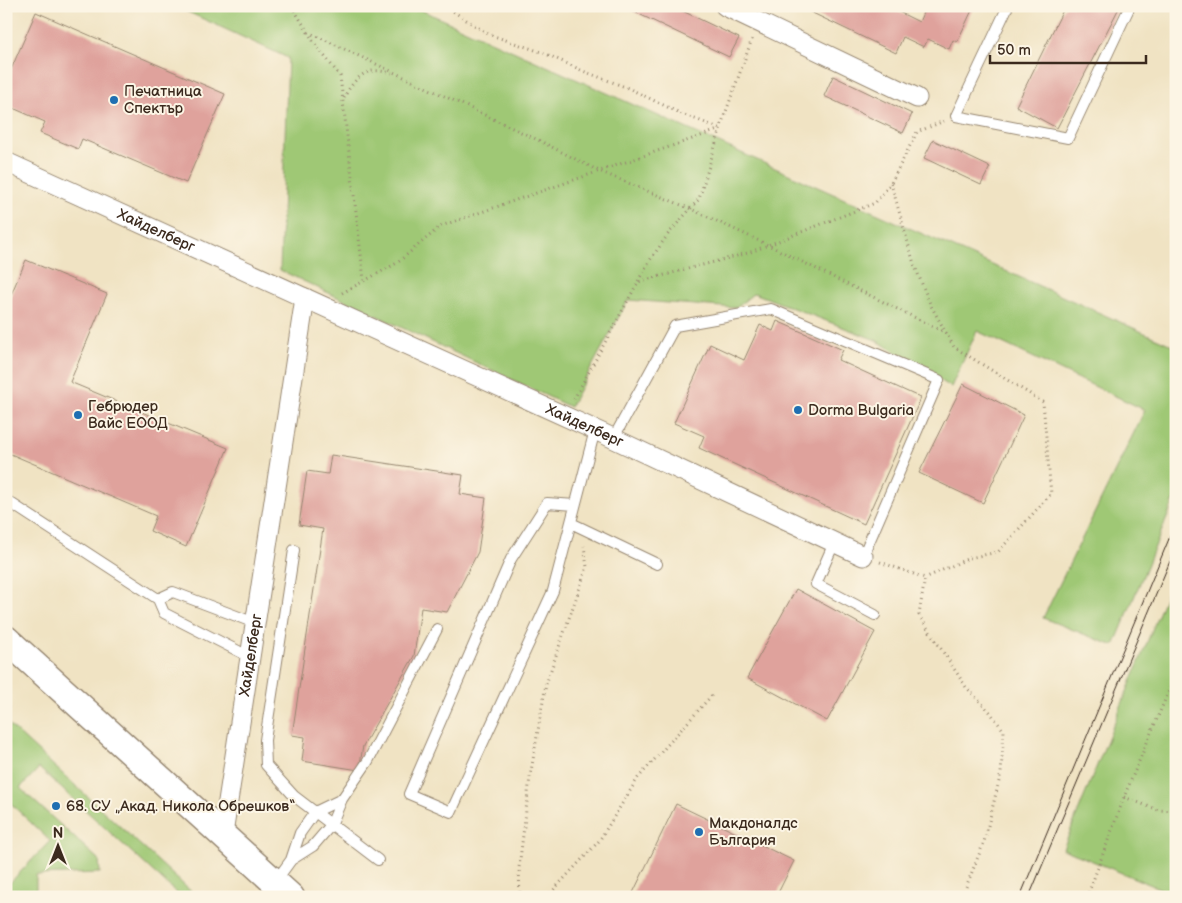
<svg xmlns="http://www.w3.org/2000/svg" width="1182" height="903" viewBox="0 0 1182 903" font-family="'Balsamiq Sans',sans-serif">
  <rect width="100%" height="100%" fill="#fcf5e5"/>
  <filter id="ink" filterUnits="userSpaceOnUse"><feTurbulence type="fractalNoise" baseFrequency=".02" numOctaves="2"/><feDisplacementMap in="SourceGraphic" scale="10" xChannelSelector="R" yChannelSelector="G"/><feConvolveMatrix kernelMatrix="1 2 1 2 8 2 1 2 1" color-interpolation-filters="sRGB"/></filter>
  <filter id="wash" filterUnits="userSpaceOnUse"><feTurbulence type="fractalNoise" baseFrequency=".0096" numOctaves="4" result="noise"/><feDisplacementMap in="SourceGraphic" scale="20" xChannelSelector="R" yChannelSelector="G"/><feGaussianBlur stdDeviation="1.12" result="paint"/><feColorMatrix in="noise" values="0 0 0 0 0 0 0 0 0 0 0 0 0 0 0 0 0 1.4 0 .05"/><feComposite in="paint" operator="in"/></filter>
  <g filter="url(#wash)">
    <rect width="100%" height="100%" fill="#f0e3c3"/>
    <path fill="#9fc874" stroke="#6d7949" d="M175 6H412L1176 347V496L1114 646 1043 618 1145 410 977 331 951 387 876 340 754 293 736 308 628 300 570 407 280 270 288 58Z
      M1176 571V895L1063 849Z
      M6 722 197 897H181L39 768 20 788 99 860 100 873 36 875V897H6V887L50 841 6 799Z"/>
    <g id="blocks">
      <path fill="#dfa29c" d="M622 6H672L739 38 729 57Z
        M798 6H887L919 22 926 6H974L957 42 953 40 949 49 928 39 924 47 903 37 896 53Z
        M1065 6H1120L1057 128 1016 106Z
        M36 12 225 94 186 183 82 139 78 149 40 133 45 122 6 105V81Z
        M833 76 912 114 903 133 824 96Z
        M933 140 990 167 981 185 924 158Z
        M26 260 107 294 70 382 228 448 186 547 150 531 156 516 6 452V306Z
        M777 321 843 350 838 360 921 398 864 524 699 448 704 436 674 423 710 344 744 360 760 325 773 331Z
        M963 384 1024 415 983 503 919 473Z
        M331 455 463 475 460 494 486 498 478 552 447 612 421 608 414 656 363 746 359 770 302 761 305 737 292 735 323 529 299 525 307 471 328 474Z
        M796 589 875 632 827 721 747 678Z
        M676 804 794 861 776 897H631Z"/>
    </g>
  </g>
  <g filter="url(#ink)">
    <use href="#blocks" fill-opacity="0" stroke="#968670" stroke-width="1"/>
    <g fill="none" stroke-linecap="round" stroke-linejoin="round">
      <defs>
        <path id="service" d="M1008 6 956 116 1068 138 1130 6
          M613 439 675 326 771 309 939 380 863 556
          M6 500 158 599 164 613 250 657
          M575 505 547 503 511 559 409 794 451 812 553 591 595 430
          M571 523 657 564
          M834 543 816 584 875 615
          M294 550 265 740 266 765 294 796 378 860
          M158 599 173 592 255 623
          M291 860 313 846 331 825 342 799 368 761 437 629
          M275 882 291 860 300 833 315 812 342 799"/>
        <g id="minor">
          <path d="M725 6 917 98"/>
          <path id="s1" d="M6 162 604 434 863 556"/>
          <path id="s2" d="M223 834 305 298"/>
        </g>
        <path id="secondary" d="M6 639 291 897"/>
      </defs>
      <use href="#service" stroke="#968670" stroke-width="12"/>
      <use href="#minor" stroke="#968670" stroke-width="21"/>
      <use href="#secondary" stroke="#968670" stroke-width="29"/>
      <path stroke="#968670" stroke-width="3" stroke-dasharray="1 4" stroke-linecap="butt" d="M292 6 315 44 340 76 364 280
        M445 6 488 34 544 53 583 71 628 88 682 114 719 128
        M308 32 538 140 599 171 691 209 768 245 946 333
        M344 98C349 87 359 73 372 71 378 70 387 72 392 73
        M891 183 914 264 930 304 954 347 1043 402 1051 494 998 552 969 558 925 578
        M638 281 650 260 669 233 699 199 723 120 752 39
        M342 293 397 263 441 226 721 129
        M574 399 638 282 748 253 875 203 891 183 917 132 944 121
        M880 562 925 578 919 615 966 687 990 712 1004 731 1001 773 984 842 962 897
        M1124 797 1158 810 1176 811
        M520 897 519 868 530 777 546 684 587 567 584 546
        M547 897 599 841 638 778 712 695
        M1087 897 1126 792 1176 674"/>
      <use href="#service" stroke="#fff" stroke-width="10"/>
      <use href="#minor" stroke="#fff" stroke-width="19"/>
      <use href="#secondary" stroke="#fff" stroke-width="26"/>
      <path stroke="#3b2a1e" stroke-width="1" d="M1020 897 1176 522
        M1029 897 1176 547"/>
    </g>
  </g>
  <g fill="#1f6fb2" stroke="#fcf5e5" stroke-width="2">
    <circle cx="114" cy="100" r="5"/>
    <circle cx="798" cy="410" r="5"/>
    <circle cx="78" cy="415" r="5"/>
    <circle cx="56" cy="806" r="5"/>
    <circle cx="699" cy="832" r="5"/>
  </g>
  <g text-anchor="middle" stroke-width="4" stroke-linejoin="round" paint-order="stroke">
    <g font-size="15" fill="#3b2a1e" stroke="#fcf5e5" text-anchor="start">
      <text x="124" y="96">Печатница<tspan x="124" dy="17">Спектър</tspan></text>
      <text x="88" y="411">Гебрюдер<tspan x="88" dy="17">Вайс ЕООД</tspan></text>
      <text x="808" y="415">Dorma Bulgaria</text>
      <text x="66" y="811">68. СУ „Акад. Никола Обрешков“</text>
      <text x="709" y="828">Макдоналдс<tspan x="709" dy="17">България</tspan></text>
    </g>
    <g font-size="15" fill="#3b2a1e" stroke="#fcf5e5">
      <text dy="5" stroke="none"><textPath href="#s1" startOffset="165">Хайделберг</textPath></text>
      <text dy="5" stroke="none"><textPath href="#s1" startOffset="636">Хайделберг</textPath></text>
      <text dy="5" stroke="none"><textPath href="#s2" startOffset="181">Хайделберг</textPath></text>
    </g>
  </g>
  <rect width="1182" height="903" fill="none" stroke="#fcf5e5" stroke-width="25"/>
  <g transform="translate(58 846)" stroke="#fcf5e5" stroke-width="4" paint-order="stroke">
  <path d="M0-4L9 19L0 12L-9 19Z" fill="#3b2a1e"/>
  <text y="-8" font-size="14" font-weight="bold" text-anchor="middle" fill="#3b2a1e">N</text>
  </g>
  <path d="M990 55v8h156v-8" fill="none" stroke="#3b2a1e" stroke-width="2.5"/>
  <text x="997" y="55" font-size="15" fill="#3b2a1e" stroke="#fcf5e5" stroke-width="4" paint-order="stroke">50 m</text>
</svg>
